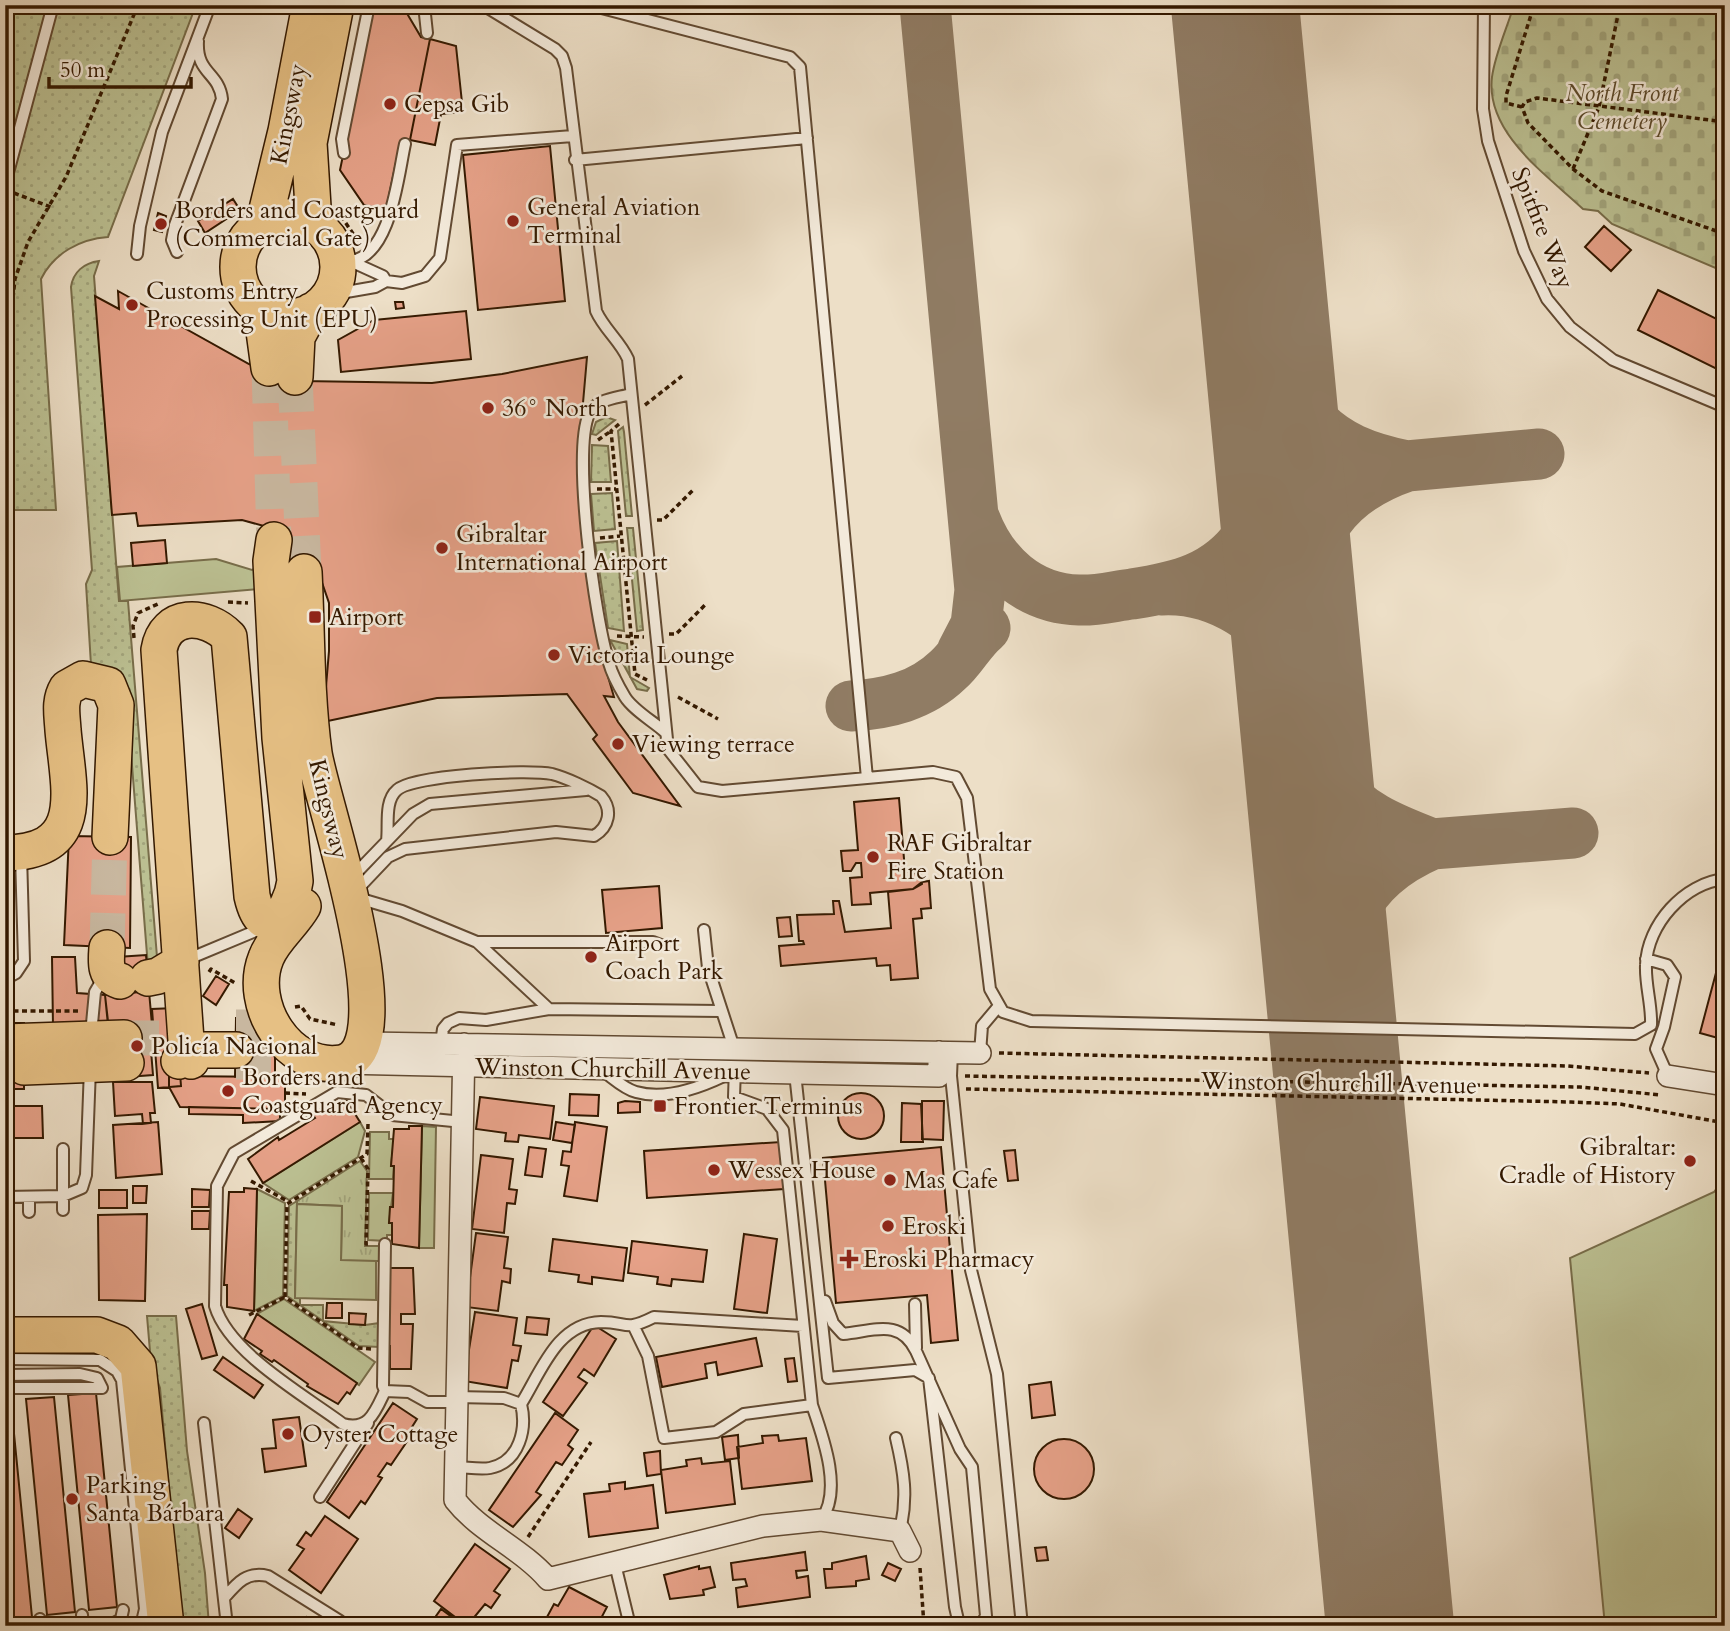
<svg xmlns="http://www.w3.org/2000/svg" width="1730" height="1631" viewBox="0 0 1730 1631" font-family="Cardo,serif">
  <defs>
    <pattern id="grass-dots" width="8" height="8" patternUnits="userSpaceOnUse" patternTransform="scale(1.75)"><rect width="8" height="8" fill="#bcc193"/><path d="M2 2h.1M6 6h.1" fill="none" stroke="#a2a57d" stroke-width="1.8" stroke-linecap="round"/></pattern>
    <pattern id="cemetery-stones" width="16" height="16" patternUnits="userSpaceOnUse" patternTransform="scale(1.75)"><rect width="16" height="16" fill="#bcc193"/><path d="M2 7V4a2 2 0 0 1 4 0v3zM10 15v-3a2 2 0 0 1 4 0v3z" fill="#a2a57d"/></pattern>
    <pattern id="park-tufts" width="24" height="20" patternUnits="userSpaceOnUse" patternTransform="scale(1.75)"><rect width="24" height="20" fill="#bcc193"/><path d="M3 7l-1-3M5 7V3M7 7l1-3M15 17l-1-3M17 17v-4M19 17l1-3" fill="none" stroke="#a2a57d"/></pattern>
  </defs>
  <rect width="100%" height="100%" fill="#eddfc7"/>
  <filter id="stains"><feTurbulence type="fractalNoise" baseFrequency=".00286" numOctaves="4"/><feColorMatrix values="0 0 0 0 .2 0 0 0 0 .09 0 0 0 0 .02 0 0 0 .5 -.17"/></filter>
  <radialGradient id="worn" r=".72"><stop offset=".6" stop-color="#630" stop-opacity="0"/><stop offset="1" stop-color="#630" stop-opacity=".3"/></radialGradient>
  <path fill="url(#grass-dots)" stroke="#786d4a" stroke-width="2" d="M5 5H196L108 237C80 239 54 253 41 279L56 510H5Z
    M99 261 94 276 119 601H128L157 957 148 967 128 715 91 665 86 584 92 570 71 287C73 272 84 263 99 261Z
    M606 417 615 420 596 435 592 434 596 422Z
    M623 427 624 432 632 516H626L618 431Z
    M592 445 608 446 611 482H591Z
    M612 493 615 529 594 531 591 494Z
    M627 528H633L643 630 637 631Z
    M617 541 624 631 608 628 595 543Z
    M610 640 627 644 630 677 649 688 647 691 637 689Z
    M297 1201 295 1298H300V1305H323V1321L365 1325 380 1323 379 1347 359 1346 287 1296 289 1206Z
    M147 1316H176L187 1451 205 1573 209 1626H181L160 1388 151 1363Z"/>
  <path fill="url(#cemetery-stones)" stroke="#786d4a" stroke-width="2" d="M1514 5H1725V272L1612 224 1598 211 1583 209C1547 175 1485 133 1492 77 1495 54 1507 28 1514 5Z"/>
  <path fill="url(#park-tufts)" stroke="#786d4a" stroke-width="2" d="M360 1161 367 1171 365 1246H381L380 1261H341L342 1206 297 1204V1201Z"/>
  <path fill="#bcc193" stroke="#786d4a" stroke-width="2" d="M216 559 252 570 261 564 258 589 120 601 117 567Z
    M360 1122 365 1131 358 1157 289 1200 263 1183Z
    M422 1126 436 1127 434 1248H419Z
    M370 1132H389V1139H394L391 1165 394 1166 393 1179H369Z
    M1725 1177V1626H1605L1570 1258 1714 1192Z
    M257 1189 285 1203 283 1296 254 1311Z
    M369 1193H393L389 1222 392 1223V1235H387V1241L368 1240Z
    M297 1204 342 1206 341 1260 376 1261V1300L295 1298Z
    M284 1299 375 1362 359 1385 257 1314Z"/>
  <g fill="none" stroke-linecap="round" stroke-linejoin="round">
    <path stroke="#907c64" stroke-width="51" d="M925 5 980 590 976 625 962 652
      M1267 337C1298 415 1321 449 1407 466 1330 492 1311 536 1293 610
      M1407 466 1539 454
      M975 520C992 565 1029 599 1079 600 1096 601 1115 596 1132 594 1178 587 1218 578 1247 537 1272 500 1273 462 1274 419
      M1161 590C1215 587 1274 621 1293 673 1298 689 1299 705 1303 720 1307 739 1321 762 1331 778 1355 815 1393 829 1432 844 1350 880 1339 931 1332 1013
      M851 706C887 704 921 696 948 670 962 658 970 640 985 628
      M1432 844 1573 833"/>
    <path stroke="#907c64" stroke-width="128" d="M1235 5 1390 1626"/>
  </g>
  <path fill="#e6a188" stroke="#341900" stroke-width="2" d="M374 5H402L421 37 430 39 410 140 407 145 400 143 386 210 364 205 340 170Z
    M430 39 456 46 463 112 441 114 435 145 410 140Z
    M550 146 565 301 478 310 463 155Z
    M233 199 240 210 205 233 198 221Z
    M158 213 166 216 162 232 154 230Z
    M1604 226 1631 250 1611 271 1585 247Z
    M1658 290 1725 323V373L1638 330Z
    M118 291 249 364 301 381 432 383 502 374 587 357 579 449 600 649 614 697 604 696 618 722 680 806 633 793 593 739 597 735 567 694 437 698 323 722 329 651V603L319 574 297 545 271 528 242 520 138 526 136 513 112 515 95 296 119 309Z
    M395 302H403L404 308 396 309Z
    M466 311 471 359 341 372 338 340 374 320Z
    M165 540 167 563 133 566 131 543Z
    M899 798 905 871 921 875 922 884 913 889 870 893 871 904 852 905 850 878 862 877 861 863H856L851 871H843L841 851 858 850 854 802Z
    M69 836 131 837 130 948 64 945Z
    M929 881 931 908 921 909 922 918 913 919 918 978 891 980 890 965 877 966 876 958 781 966 779 946 804 944 803 941H799L797 915 834 914 833 901H839L845 932 891 928 888 892 913 889 922 882Z
    M659 886 662 928 606 933 602 890Z
    M790 917 792 936 779 937 777 918Z
    M1725 939V1040L1700 1033Z
    M146 955 149 991 121 994 117 957Z
    M52 957H75L77 993 105 995 108 1025 53 1027Z
    M216 976 229 984 216 1005 203 996Z
    M149 991 152 1025 109 1030 105 995Z
    M175 1008 181 1086 158 1088 152 1009Z
    M236 1018 262 1019 275 1044V1077H235Z
    M5 1023H24V1089H5Z
    M149 1026 153 1075 127 1077 123 1028Z
    M169 1076 285 1077V1109L180 1107 169 1087Z
    M113 1082H152L155 1113H150L151 1123 143 1124 142 1114 115 1116Z
    M838 1116a23 23 0 1 1 46 0a23 23 0 1 1-46 0Z
    M570 1094 599 1095 598 1116 569 1115Z
    M480 1097 554 1106 550 1139 519 1135 518 1142 505 1141 506 1133 476 1129Z
    M345 1098 360 1122 263 1183 248 1159 278 1137 279 1140 315 1118 313 1115Z
    M625 1101 640 1102V1112L618 1113V1103Z
    M922 1101H944L943 1140 922 1139Z
    M902 1103 921 1104 923 1142H901Z
    M5 1106H42L43 1138H5Z
    M189 1107 280 1109V1121L243 1123V1115L189 1114Z
    M158 1122 162 1174 116 1178 113 1125Z
    M556 1122 575 1125 572 1143 553 1140Z
    M575 1122 607 1127 597 1201 564 1196 569 1166 561 1165 563 1151 571 1152Z
    M409 1126H422L419 1248 392 1244V1223H389L390 1207H393L394 1166H391L394 1129H409Z
    M781 1142 784 1189 647 1198 644 1151Z
    M529 1147 546 1149 542 1177 525 1175Z
    M941 1147 958 1340 931 1343 927 1295 836 1303 823 1158Z
    M1015 1150 1018 1180 1008 1181 1004 1151Z
    M481 1155 513 1159 509 1189 517 1190 515 1204 507 1203 504 1233 472 1229Z
    M133 1186H147L146 1203H133Z
    M244 1188 257 1189 254 1311 227 1307V1285H224L229 1192H244Z
    M192 1189 210 1190 209 1207H192Z
    M99 1190H127V1208H99Z
    M192 1211H210L209 1229H192Z
    M147 1214 145 1301 99 1300 98 1215Z
    M476 1233 508 1237 504 1268 511 1269 510 1283 502 1281 498 1311 466 1307Z
    M744 1234 777 1239 767 1313 734 1309Z
    M553 1239 627 1248 623 1281 592 1277V1284L578 1282 579 1275 549 1271Z
    M632 1241 707 1250 703 1282 672 1279 671 1286 657 1284 658 1277 628 1273Z
    M389 1268H413L415 1314H401V1324H413L411 1369H390V1346H386V1292H390Z
    M327 1303H342V1318H326Z
    M202 1304 217 1355 202 1359 186 1309Z
    M475 1312 517 1318 513 1345 521 1346 518 1361 512 1360 507 1388 464 1381Z
    M349 1313 366 1314 365 1325 349 1324Z
    M257 1314 357 1383 350 1394 347 1392 338 1404 307 1386 308 1384 274 1360 272 1362 260 1354 262 1351 244 1339Z
    M527 1317 549 1319 547 1335 525 1333Z
    M594 1325 616 1339 594 1376 584 1369 578 1377 587 1383 563 1416 543 1402Z
    M756 1338 762 1366 718 1375 716 1362 705 1364 707 1378 662 1387 656 1357Z
    M223 1357 263 1385 254 1398 214 1370Z
    M794 1358 797 1381 788 1382 785 1359Z
    M1051 1382 1055 1415 1032 1418 1029 1385Z
    M5 1393H10L32 1617 5 1620Z
    M96 1393 117 1607 89 1610 68 1395Z
    M54 1397 75 1612 47 1615 26 1399Z
    M393 1403 417 1419 405 1438 408 1440 391 1465 387 1463 378 1476 382 1478 365 1504 361 1501 349 1518 327 1502Z
    M555 1413 578 1430 568 1445 573 1449 562 1465 556 1462 536 1492 541 1495 513 1527 489 1510Z
    M299 1417 306 1466 265 1472 262 1449 276 1448 273 1420Z
    M738 1435 739 1458 725 1460 722 1437Z
    M778 1435 779 1441 806 1438 812 1481 742 1489 737 1447 763 1443 762 1436Z
    M1034 1469a30 30 0 1 1 60 0a30 30 0 1 1-60 0Z
    M660 1451 661 1474 647 1476 644 1453Z
    M701 1458 702 1464 730 1461 735 1504 666 1513 661 1470 687 1466 686 1460Z
    M625 1482V1489L653 1485 658 1528 589 1537 584 1494 610 1491 609 1484Z
    M238 1509 252 1519 239 1538 225 1528Z
    M325 1516 358 1539 321 1593 289 1570 304 1549 297 1545 306 1532 311 1536Z
    M475 1544 510 1569 494 1591 500 1595 491 1608 485 1604 467 1626 434 1601Z
    M1046 1547 1048 1560 1037 1561 1035 1548Z
    M805 1552 807 1570 796 1571 797 1578 808 1576 810 1597 738 1607 736 1588 747 1586 745 1579 733 1580 731 1563Z
    M866 1556 869 1579 856 1581V1586L826 1588 824 1569H832V1563Z
    M888 1563 901 1569 895 1581 882 1575Z
    M699 1566V1569L710 1567 715 1587 703 1590 704 1595 670 1599 664 1575Z
    M569 1587 607 1607 597 1626H550L553 1620 547 1617 554 1604 558 1606Z
    M441 1609 464 1626H429Z
    M306 1617 308 1626H260Z"/>
  <g fill="none" stroke-linecap="round" stroke-linejoin="round">
    <path stroke="#c8b79f" stroke-width="35" stroke-dasharray="35 18" stroke-linecap="butt" d="M269 368 274 540
      M295 377 304 572
      M107 948 110 837
      M236 1027H266
      M124 1038H178
      M236 1062H275"/>
    <defs>
      <path id="service" d="M424 5 427 33
        M483 5 555 49 562 56 566 68 596 311C604 329 620 341 628 359L668 749 698 787 722 791 867 778
        M590 5 790 57 800 67 867 778 933 772 956 777 967 798 990 989 1003 1012 1031 1021 1635 1034 1651 1025C1652 1005 1645 985 1646 965 1647 925 1684 883 1725 879
        M1484 5 1483 109 1488 141 1524 251 1547 299 1570 327 1613 360 1725 407
        M344 153 342 139 369 5
        M575 160 807 138
        M5 184 53 5
        M336 250 350 261C391 257 398 175 405 144
        M177 252 172 240 175 225 222 99C219 72 196 74 198 41
        M137 254 140 226 162 132 210 5
        M350 261 383 276 386 281
        M329 295 375 287 386 281 402 283 425 276 440 258 457 145 573 136
        M631 394C618 398 595 399 589 414 572 452 595 621 609 663 612 674 619 687 625 697 633 710 654 722 665 732
        M387 841C389 825 384 801 397 790 413 775 529 769 552 774 567 778 588 788 601 796 613 810 609 827 594 836L556 832 405 849 388 857 351 896 402 911 477 942 549 1009
        M351 871H358L413 814 430 804 586 790
        M704 930 708 968 735 1051
        M477 942H653L661 945
        M1646 959 1667 965 1675 977 1664 1027 1656 1049 1668 1076
        M186 960 265 927
        M5 979 16 973 24 961 21 855
        M91 1034 95 992 105 975
        M441 1044 443 1029 448 1023 459 1018 486 1020 549 1009 720 1011
        M952 1052 951 1076 971 1270 997 1374 1022 1626
        M980 1053 982 1026 998 1007
        M735 1067 734 1097 767 1109 783 1130 812 1405
        M603 1071C613 1078 624 1089 636 1092 664 1100 699 1088 724 1076
        M795 1073 828 1378 915 1370 929 1378 955 1607 958 1620 963 1626
        M63 1149V1210
        M5 1197 63 1196 82 1188 86 1175 90 1068
        M29 1197V1212
        M385 1244 383 1386 385 1391C375 1412 369 1431 343 1424 304 1395 229 1353 215 1306L217 1186 234 1153 337 1092 366 1095 392 1115 463 1122
        M825 1301 833 1323 843 1334C874 1331 900 1318 916 1351L960 1449 972 1467 986 1616 980 1626
        M915 1304 916 1348
        M634 1327 648 1356 664 1438 716 1432 744 1414 812 1405C823 1437 843 1491 821 1520
        M5 1359 100 1360 117 1371 122 1380 145 1609 141 1626
        M5 1375 80 1374 97 1378 102 1388H5
        M385 1391 409 1392 427 1402H456
        M521 1404C541 1372 557 1323 601 1322 629 1322 624 1332 654 1317L803 1326
        M204 1423 227 1626
        M896 1438C904 1472 908 1497 900 1531
        M456 1467C466 1467 480 1470 490 1468 520 1462 527 1428 521 1404L504 1398 456 1397
        M320 1497 368 1423
        M615 1564 630 1626
        M225 1597C237 1583 247 1571 268 1576L340 1621
        M82 1615 83 1626
        M40 1619 41 1626
        M86 1626 114 1623 121 1619 123 1610"/>
      <path id="minor" d="M365 1043 980 1053
        M464 1044 455 1500C480 1532 521 1548 548 1579L763 1526 821 1520 900 1531 910 1551
        M343 1063 939 1076V1052
        M1668 1076 1725 1085"/>
      <path id="trunk" d="M238 267a50 50 0 1 1 100 0a50 50 0 1 1-100 0Z
        M264 222 286 131 310 5
        M314 223 309 143 336 5
        M261 309 269 368
        M295 377 297 337 311 311
        M5 853C89 852 68 788 63 730 62 714 59 701 67 688L83 679 108 685 116 705 110 837
        M303 906C293 924 273 939 266 958 247 1005 288 1071 341 1063 410 1054 320 796 314 753 306 693 307 632 304 572
        M107 948C106 962 104 976 120 981
        M148 978 158 976 181 962
        M5 1042 124 1038
        M179 1061 194 1050H236
        M191 1061 187 1055 159 650C165 612 206 613 229 637L252 896C263 945 290 915 295 881L280 738 271 561 274 540
        M24 1067 126 1063
        M5 1335H97L118 1343 138 1366 166 1626"/>
    </defs>
    <use href="#service" stroke="#624a32" stroke-width="14"/>
    <use href="#minor" stroke="#624a32" stroke-width="24"/>
    <use href="#trunk" stroke="#341900" stroke-width="38"/>
    <path stroke="#341900" stroke-width="3.5" stroke-dasharray="5 3.5" stroke-linecap="butt" d="M1522 107 1506 103V96L1534 5
      M1725 122 1537 98 1525 102 1522 107 1528 123 1573 169 1602 191 1725 234
      M1573 169 1599 107 1620 5
      M14 193 51 207
      M341 216 358 241
      M5 374 15 279 28 242 66 177 138 5
      M645 405 682 376
      M619 424 611 431 635 674 647 680
      M598 440 611 431
      M597 489H616
      M657 520H663L693 490
      M600 538 620 536
      M228 602 248 603
      M669 634H676L706 604
      M617 636 644 637
      M134 638 133 626 138 613 158 604
      M678 697 718 719
      M209 972 211 969 235 983
      M295 1007 301 1006 310 1019 338 1025
      M5 1011H80
      M999 1053 1568 1066 1649 1073
      M965 1076 1580 1087 1661 1095
      M966 1089 1571 1102 1620 1104 1725 1123
      M285 1093 306 1094
      M368 1124 367 1154 287 1204 285 1297 358 1348 371 1349
      M361 1158 368 1169 366 1244H371
      M251 1181 289 1202
      M249 1315 285 1297
      M528 1537 591 1442
      M920 1568 924 1626"/>
    <use href="#service" stroke="#f3eadb" stroke-width="10"/>
    <use href="#minor" stroke="#f3eadb" stroke-width="21"/>
    <use href="#trunk" stroke="#e6c084" stroke-width="35"/>
  </g>
  <g fill="#8f2418" stroke="#f3eadb" stroke-width="2.5">
    <circle cx="390" cy="104" r="7"/>
    <circle cx="513" cy="221" r="7"/>
    <circle cx="161" cy="224" r="7"/>
    <circle cx="132" cy="305" r="7"/>
    <circle cx="488" cy="408" r="7"/>
    <circle cx="442" cy="548" r="7"/>
    <rect x="308" y="610" width="14" height="14" rx="3.5"/>
    <circle cx="554" cy="655" r="7"/>
    <circle cx="618" cy="744" r="7"/>
    <circle cx="873" cy="857" r="7"/>
    <circle cx="591" cy="957" r="7"/>
    <circle cx="137" cy="1046" r="7"/>
    <circle cx="228" cy="1091" r="7"/>
    <rect x="653" y="1099" width="14" height="14" rx="3.5"/>
    <circle cx="1690" cy="1161" r="7"/>
    <circle cx="714" cy="1170" r="7"/>
    <circle cx="890" cy="1180" r="7"/>
    <circle cx="888" cy="1226" r="7"/>
    <path d="M845.5 1248.5h7v7h7v7h-7v7h-7v-7h-7v-7h7z"/>
    <circle cx="288" cy="1434" r="7"/>
    <circle cx="72" cy="1499" r="7"/>
  </g>
  <g text-anchor="middle" stroke-width="5" stroke-linejoin="round" paint-order="stroke">
    <g font-size="24" font-style="italic" fill="#5d4b2c" stroke="#f3eadb">
      <text x="1622" y="101">North Front<tspan x="1622" dy="28">Cemetery</tspan></text>
    </g>
    <g font-size="24" fill="#341900" stroke="#f3eadb" text-anchor="start">
      <text x="404" y="112">Cepsa Gib</text>
      <text x="527" y="215">General Aviation<tspan x="527" dy="28">Terminal</tspan></text>
      <text x="175" y="218">Borders and Coastguard<tspan x="175" dy="28">(Commercial Gate)</tspan></text>
      <text x="146" y="299">Customs Entry<tspan x="146" dy="28">Processing Unit (EPU)</tspan></text>
      <text x="502" y="416">36° North</text>
      <text x="456" y="542">Gibraltar<tspan x="456" dy="28">International Airport</tspan></text>
      <text x="329" y="625">Airport</text>
      <text x="568" y="663">Victoria Lounge</text>
      <text x="632" y="752">Viewing terrace</text>
      <text x="887" y="851">RAF Gibraltar<tspan x="887" dy="28">Fire Station</tspan></text>
      <text x="605" y="951">Airport<tspan x="605" dy="28">Coach Park</tspan></text>
      <text x="151" y="1054">Policía Nacional</text>
      <text x="242" y="1085">Borders and<tspan x="242" dy="28">Coastguard Agency</tspan></text>
      <text x="674" y="1114">Frontier Terminus</text>
      <text x="1676" y="1155" text-anchor="end">Gibraltar:<tspan x="1676" dy="28">Cradle of History</tspan></text>
      <text x="728" y="1178">Wessex House</text>
      <text x="904" y="1188">Mas Cafe</text>
      <text x="902" y="1234">Eroski</text>
      <text x="863" y="1267">Eroski Pharmacy</text>
      <text x="302" y="1442">Oyster Cottage</text>
      <text x="86" y="1493">Parking<tspan x="86" dy="28">Santa Bárbara</tspan></text>
    </g>
    <g font-size="24" fill="#341900" stroke="#f3eadb">
      <text transform="translate(288 114) rotate(-79)" y="8">Kingsway</text>
      <text transform="translate(1543 228) rotate(68)" y="8">Spitfire Way</text>
      <text transform="translate(329 809) rotate(76)" y="8">Kingsway</text>
      <text transform="translate(613 1069) rotate(1)" y="8">Winston Churchill Avenue</text>
      <text transform="translate(1339 1083) rotate(1)" y="8">Winston Churchill Avenue</text>
    </g>
  </g>
  <rect width="1730" height="1631" fill="none" stroke="#eddfc7" stroke-width="28"/>
  <rect x="7" y="7" width="1716" height="1617" fill="none" stroke="#341900" stroke-width="3.5"/>
  <rect x="14" y="14" width="1702" height="1603" fill="none" stroke="#341900" stroke-width="2"/>
  <path d="M49 77v10h142v-10" fill="none" stroke="#341900" stroke-width="3.5"/>
  <text x="60" y="77" font-size="21" fill="#341900" stroke="#f3eadb" stroke-width="5" paint-order="stroke">50 m</text>
  <rect width="100%" height="100%" filter="url(#stains)"/>
  <rect width="100%" height="100%" fill="url(#worn)"/>
</svg>
